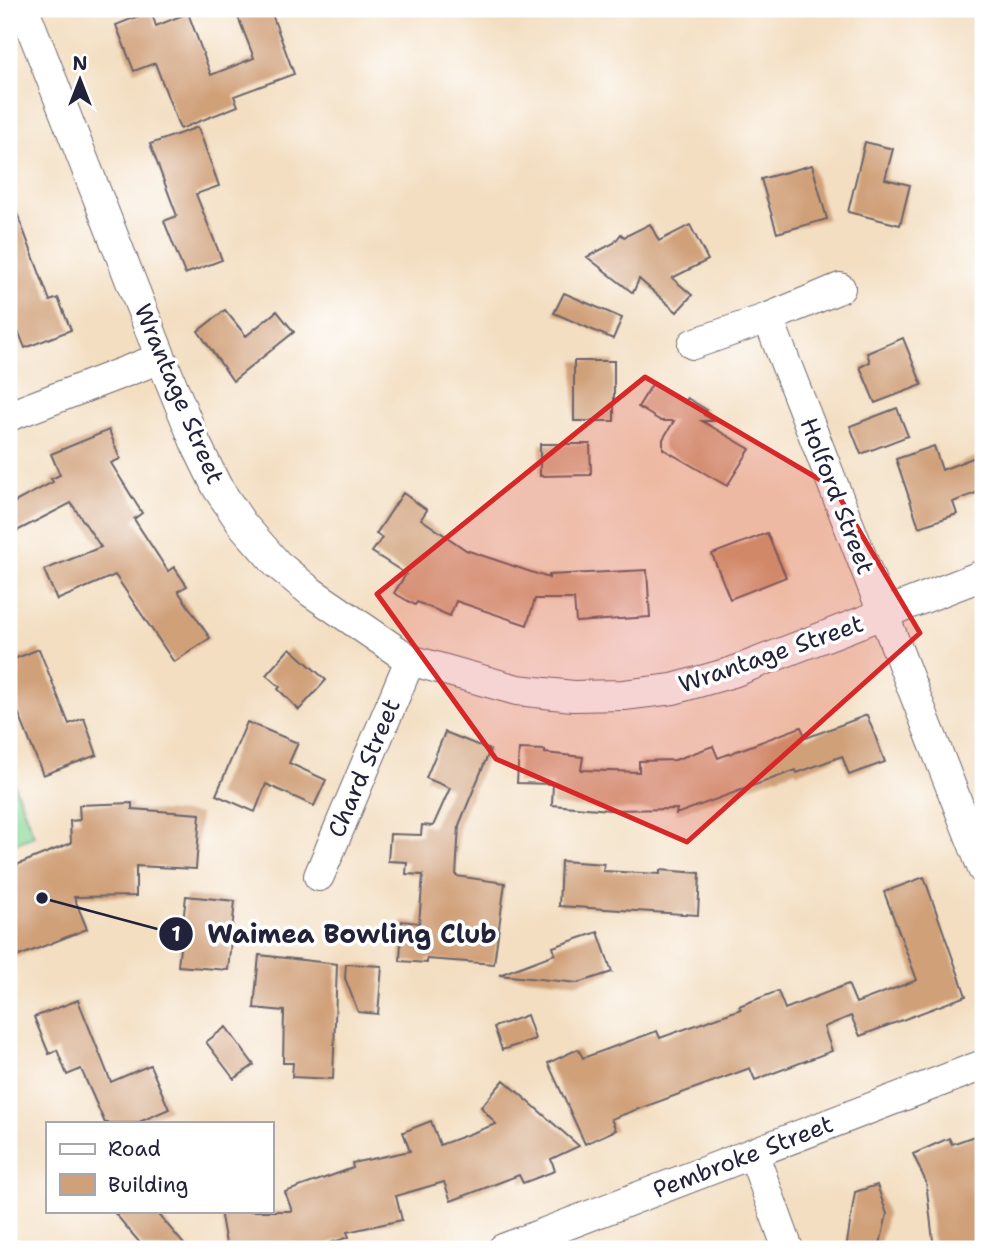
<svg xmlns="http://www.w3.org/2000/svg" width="992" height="1258" viewBox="0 0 992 1258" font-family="'Shantell Sans',sans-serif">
  <rect width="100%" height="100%" fill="#fff"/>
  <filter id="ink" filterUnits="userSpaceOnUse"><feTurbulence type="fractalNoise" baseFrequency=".0143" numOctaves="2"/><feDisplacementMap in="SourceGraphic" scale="14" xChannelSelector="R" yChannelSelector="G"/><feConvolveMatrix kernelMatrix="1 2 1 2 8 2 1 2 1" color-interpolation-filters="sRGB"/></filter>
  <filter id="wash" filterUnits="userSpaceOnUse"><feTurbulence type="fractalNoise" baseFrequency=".00686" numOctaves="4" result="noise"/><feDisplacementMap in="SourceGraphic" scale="28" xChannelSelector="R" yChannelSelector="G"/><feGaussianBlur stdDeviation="1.57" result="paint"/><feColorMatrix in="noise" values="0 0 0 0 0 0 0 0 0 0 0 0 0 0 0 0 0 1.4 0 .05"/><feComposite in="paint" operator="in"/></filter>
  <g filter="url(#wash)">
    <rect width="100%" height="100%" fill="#f3dec1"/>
    <path fill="#86d695" stroke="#547c68" stroke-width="2" d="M9 772 34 836 9 846Z"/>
    <g id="blocks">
      <path fill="#d0a079" d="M235 9H270L294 74 234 96 238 106 180 129 155 63 134 71 116 25 151 11 156 26 188 13 211 75 254 58Z
        M198 127 219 186 196 194 222 260 185 274 164 221 177 216 150 144Z
        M865 142 893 149 885 179 910 185 900 225 848 212Z
        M812 165 827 219 777 233 761 179Z
        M11 197 50 301 58 298 71 330 25 348 9 308V198Z
        M650 224 659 241 690 225 708 260 672 278 692 295 677 312 639 279 633 293 587 257 614 243 621 234 624 237Z
        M564 293 622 318 613 339 554 313Z
        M225 310 246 336 277 311 294 332 233 381 198 331Z
        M903 338 922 385 875 403 860 367 870 362 867 353Z
        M574 361H614V421H574Z
        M653 383 685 403 687 398 707 410 704 415 714 421H702L750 449 727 486 663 449V439L674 421H661L638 407Z
        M897 408 908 436 861 454 850 426Z
        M109 430 120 459 111 463 142 513 134 519 168 571 174 567 187 586 178 591 210 638 174 662 115 575 57 600 44 570 101 547 71 503 9 535V505L53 482 51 479 60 475 51 454Z
        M540 444H590L591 475 540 476Z
        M934 446 942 470 983 454V490L953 502 957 514 919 527 896 459Z
        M403 493 427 510 421 519 466 550 549 578V575L647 570 650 617 576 622 574 599H535L527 625 456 601 450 616 417 602 415 605 394 593 406 574 372 552 382 538 376 534Z
        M767 533 786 577 730 599 712 554Z
        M290 648 326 680 299 710 278 689 280 687 266 675Z
        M39 649 69 724 84 718 97 755 43 775 9 689V661Z
        M867 715 885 762 849 775 842 756 797 773 796 770 676 814 677 809 610 810 552 805 553 784 517 783 519 749 545 750V753L583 757 581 770 639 772V761L675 760 713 746 718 758 801 727 806 738Z
        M247 722 298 743 289 763 326 780 314 806 266 784 255 812 216 795Z
        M445 732 490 750 459 825 456 876 505 883 494 964 427 959V963L400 961 402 921 419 923 423 875 406 874 407 862 388 861 390 834 421 835 422 825 433 826 450 788 426 778Z
        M132 803V809L200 814 196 869 136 866V896L74 897 87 929 9 960V868L71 843 70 821 80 820 79 805Z
        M561 861 604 864 603 871 660 874V870L700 873 698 915 559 906Z
        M924 877 966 996 860 1036 851 1016 824 1027 832 1051 755 1080 750 1068 611 1119 616 1130 585 1144 548 1063 578 1049 583 1058 657 1031 660 1038 741 1009 739 1006 778 991 785 1009 848 984 856 1003 917 980 884 892Z
        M186 896 235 901 228 970 178 966Z
        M598 932 612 972 578 983 499 975 555 954 553 947Z
        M259 955 337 964 333 1079 292 1077 293 1063H283L284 1011 254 1008Z
        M346 964 382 966 378 1014 358 1012 345 978Z
        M78 1000 111 1082 150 1065 169 1109 137 1123H105L81 1069 67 1075 57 1050 49 1054 34 1017Z
        M527 1015 535 1039 502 1050 494 1027Z
        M226 1027 254 1065 234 1079 206 1042Z
        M504 1080 579 1146 551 1159 555 1171 523 1183 519 1175 451 1201 444 1182 396 1196 402 1220 347 1232 349 1237 312 1249H227L220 1211H292L285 1192 353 1168 352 1163 410 1151 403 1132 431 1121 440 1145 496 1124 481 1107Z
        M983 1133V1249H934L926 1182 913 1154 949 1138 952 1144Z
        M877 1185 887 1214 879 1249H846L855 1192Z
        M113 1211H156L188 1249H145Z"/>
    </g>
  </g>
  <g filter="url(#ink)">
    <use href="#blocks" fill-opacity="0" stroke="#6b646a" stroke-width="2"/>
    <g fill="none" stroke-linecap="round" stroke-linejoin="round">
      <defs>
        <path id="street" d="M24 9 161 358 196 444 217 487 242 524 277 564 311 592 410 660 517 690 573 696 624 695 673 689 733 672 983 575
          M768 318 983 869
          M693 344 768 318 840 288
          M9 416 161 358
          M319 876 410 660
          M753 1153 788 1249
          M503 1249 983 1065"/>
      </defs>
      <use href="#street" stroke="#6b646a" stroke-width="32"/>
      <use href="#street" stroke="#fff" stroke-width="30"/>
    </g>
  </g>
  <path fill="#d62828" fill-opacity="0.2" stroke="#d62828" stroke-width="5" stroke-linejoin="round" d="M645 377 834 488 920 633 687 842 496 759 377 594Z"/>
  <g text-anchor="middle" stroke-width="7" stroke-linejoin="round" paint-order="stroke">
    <g font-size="24" fill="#22223b" stroke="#fff">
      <text transform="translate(179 394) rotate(67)" y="8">Wrantage Street</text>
      <text transform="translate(837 496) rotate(69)" y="8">Holford Street</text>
      <text transform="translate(771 654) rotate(-19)" y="8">Wrantage Street</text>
      <text transform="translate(364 768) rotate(-67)" y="8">Chard Street</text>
      <text transform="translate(743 1157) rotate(-21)" y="8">Pembroke Street</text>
    </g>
  </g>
  <path fill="none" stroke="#22223b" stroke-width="2.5" d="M42 898L176 934"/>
  <g fill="#22223b" stroke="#fff" stroke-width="2.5">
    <circle cx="42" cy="898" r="7"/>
    <circle cx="176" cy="934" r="18"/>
  </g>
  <g font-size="21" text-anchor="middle" font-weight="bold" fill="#fff">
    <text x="176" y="941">1</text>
  </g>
  <g font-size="26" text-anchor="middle" font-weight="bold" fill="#22223b" stroke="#fff" stroke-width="7" stroke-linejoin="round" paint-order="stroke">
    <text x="352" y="943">Waimea Bowling Club</text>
  </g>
  <rect width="992" height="1258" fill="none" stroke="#fff" stroke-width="35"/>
  <rect x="46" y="1122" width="228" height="91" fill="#ffffff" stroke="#a7a7b1" stroke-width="2"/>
  <rect x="60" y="1144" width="35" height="10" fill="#ffffff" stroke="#a7a7b1" stroke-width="2"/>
  <text x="108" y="1156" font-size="21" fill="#22223b">Road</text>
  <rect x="60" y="1174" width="35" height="21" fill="#d0a079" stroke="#a7a7b1" stroke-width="2"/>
  <text x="108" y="1192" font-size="21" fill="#22223b">Building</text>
  <g transform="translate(80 80)" stroke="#ffffff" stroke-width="5" paint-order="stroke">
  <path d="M0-5L12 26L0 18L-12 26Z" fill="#22223b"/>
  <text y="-10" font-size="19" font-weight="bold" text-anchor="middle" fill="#22223b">N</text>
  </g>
</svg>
